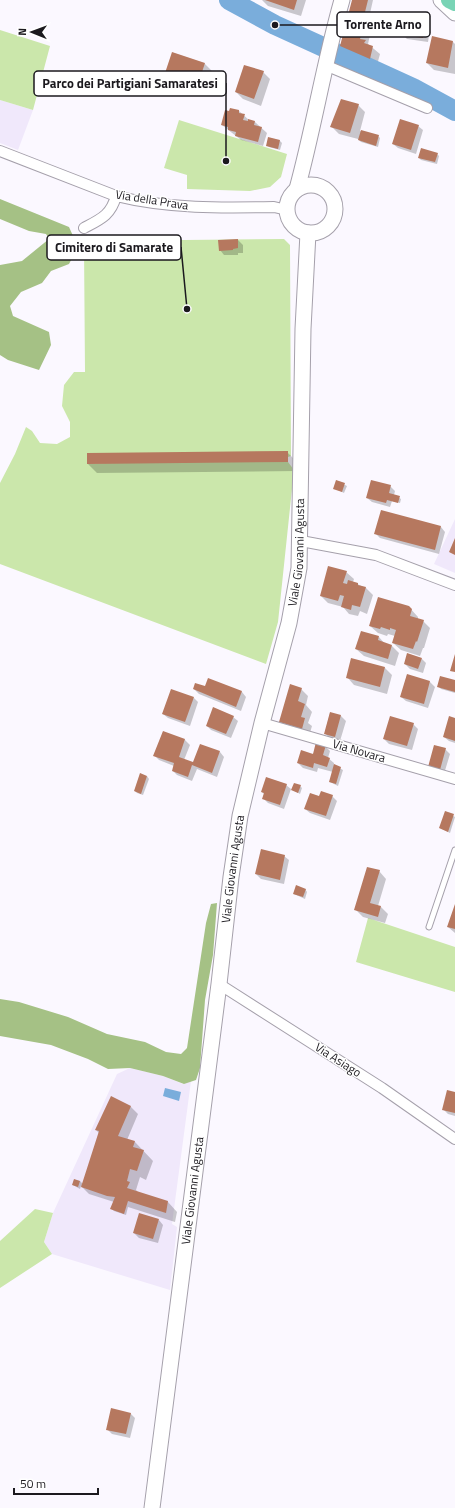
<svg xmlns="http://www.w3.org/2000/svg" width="455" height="1508" viewBox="0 0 455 1508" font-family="'Titillium Web',sans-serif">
  <rect width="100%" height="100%" fill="#fbf8ff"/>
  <path fill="#f0e8fb" d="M0 100 33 110 18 150 0 143Z
    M455 519V573L434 564Z
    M130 1068 163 1076 183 1084 191 1081 172 1224 177 1227 170 1290 52 1254 44 1242 53 1213 117 1074Z"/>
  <path fill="#cbe7ab" d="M0 30 50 46 33 110 0 100Z
    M179 120 287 154 281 177 270 187 250 191 187 189V175L164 168Z
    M284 239 290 245 291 456 288 457V462L294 470 278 622 266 664 0 564V483L15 454 26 427 32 431 40 443 57 444 70 437V422L62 406 64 385 74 372H85L84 246 89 241Z
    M368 918 455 947V992L356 962Z
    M35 1209 53 1213 44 1242 52 1254 0 1288V1241Z"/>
  <path fill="#a5c185" d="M0 199 69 227 78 247 69 264 51 271 42 283 21 292 10 306 13 316 49 332 51 345 39 370 8 360 0 355V265L22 261 49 239 46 234 29 231 0 219Z
    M217 903 213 955 205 1000 200 1068 196 1080 184 1084 163 1076 130 1068 108 1069 88 1059 51 1045 0 1036V999L19 1002 68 1017 107 1034 145 1042 166 1052 181 1054 187 1048 206 923 211 904Z"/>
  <path fill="#7aaddb" d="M165 1088 181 1092 179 1101 163 1096Z"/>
  <path fill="#0003" d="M262 0H306L301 16 268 6Z
    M353 0H373L369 18H371L379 25 376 35H370L368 44 380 54 377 65 349 53 342 45Z
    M425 25 430 30 428 42 407 39 402 34Z
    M433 37 453 42 455 44V74L434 70 427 63Z
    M205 64 212 71 205 90 174 80 167 73Z
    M263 72 270 79 261 106 243 99 236 92Z
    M358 105 365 112 360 131 378 136 380 138 378 147 361 142 358 139 339 134 332 127Z
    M239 111 249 120 255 122 267 133 263 146 241 140 222 125 230 112Z
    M418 126 423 130 416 154 398 148 393 144Z
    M269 138 280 141 282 143 280 150 269 147 267 145Z
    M437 154 439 156 437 164 421 160 419 158Z
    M238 240 243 245V253H238V255H224L220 250Z
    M287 452 297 462V471L97 473 88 464Z
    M337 481 347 486 344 493 334 488Z
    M390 486 395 491 394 495 401 499 400 503 392 501 390 507 372 502 367 498Z
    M441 527 445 532 439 554 380 538 375 533Z
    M346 572 354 579 353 582 366 588 373 595 367 614 360 611 358 616 349 614 343 607 328 603 321 596Z
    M409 607 418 617V619L423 621 430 628 424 648H423L420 656 401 650 393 643 395 636 388 634 387 636 378 633 370 626Z
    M379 637 385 644 392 646 399 653 395 666 364 656 356 649Z
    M422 659 426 663 423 673 410 669 405 664Z
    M385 668 392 675 387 694 354 685 347 677Z
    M407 675 430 682 435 687 428 708 406 701 401 697Z
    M455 681V693L441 689 439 687Z
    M205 688 242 692 246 697 241 711 199 694 194 689Z
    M301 689 308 696 306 705 312 712 308 723 312 726 309 736 287 729 280 722Z
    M194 698 198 702 190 726 168 718 163 714Z
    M330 713 341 716 346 721 340 741 329 738 325 733Z
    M233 717 238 721 231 738 211 730 207 726Z
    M455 719V743L449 741 444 737Z
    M413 724 418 729 412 750 389 744 384 739Z
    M163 732 185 740 190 745 184 760 194 764 220 752 224 757 217 777 197 769 192 781 177 775 173 771 174 766 159 760 155 756Z
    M325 746 330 751 328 758 334 763V765L343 770 338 786 330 782 333 772 318 768 317 772 303 768 298 763Z
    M445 749 450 754 444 774 434 771Z
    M147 776 149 779 143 795 137 793 135 791Z
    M286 785 291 789 284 809 268 803 263 798 264 794 262 792Z
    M300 786 302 788 300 794 293 790Z
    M332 796 337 801 330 820 310 813 305 809 320 797Z
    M446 812 455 817 450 833 440 828Z
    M284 856 289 860 284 884 261 879 256 874Z
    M379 871 386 879 378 906 381 907 388 914 385 923 363 917 356 910Z
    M305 889 307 892 305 899 294 894Z
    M455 907V933L448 927Z
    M455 1093V1116L448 1114 443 1109Z
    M112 1098 131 1107 138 1114 127 1140 135 1142 153 1161 146 1180 140 1177 136 1190 139 1193 168 1202 177 1212 175 1222 128 1207 126 1215 114 1211 112 1209 114 1202 89 1194 81 1186 80 1189 73 1185 74 1180 80 1181 83 1184 99 1133 96 1130Z
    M159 1220 163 1225 158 1243 139 1238 134 1233Z
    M130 1413 135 1418 130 1438 112 1434 107 1429Z"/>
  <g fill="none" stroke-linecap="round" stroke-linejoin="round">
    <path stroke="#7aaddb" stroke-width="20" d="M229 0 275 25 413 88 455 111"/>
  </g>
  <path fill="#b6785f" d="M265 0H297L294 10Z
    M352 0H368L364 16 372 17 369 29H363L360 39 366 40 364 43 373 46 370 59 340 46Z
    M403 21 426 24 423 38 401 35Z
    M432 36 453 41 448 68 426 63Z
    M172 52 205 63 198 84 165 73Z
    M244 65 264 71 254 99 235 92Z
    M341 99 359 104 350 133 330 127Z
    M230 108 239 110V113L245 114 243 120 248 121V119L255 121 254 125 262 127 258 142 235 136 236 132 228 130V127L221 125 225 110 229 111Z
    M400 119 419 125 411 150 392 144Z
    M361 130 379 135 376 146 358 140Z
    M268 137 280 140 278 149 266 146Z
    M421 148 438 153 435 162 418 158Z
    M238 239V248L233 249V250L219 251 218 240Z
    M288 451V462L87 464V453Z
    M336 480 345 483 342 492 333 489Z
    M371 480 391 485 389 493 400 496 398 503 387 500 386 503 366 498Z
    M381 510 441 526 435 550 374 534Z
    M455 538V555L449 552Z
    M328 566 347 571 343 583 347 584 348 580 358 583V585L366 587 360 607 352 605 351 610 341 607 344 596 340 595 338 601 320 596Z
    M378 597 409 606 412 609 410 616 424 620 417 642 416 641 413 649 392 643 396 630 390 628V630L381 627 380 629 369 626Z
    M361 631 379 636 378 640 392 645 388 659 355 649Z
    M407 653 422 658 418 669 404 664Z
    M455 654V672L450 671Z
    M351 658 385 667 380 687 346 678Z
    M407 674 430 681 424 704 400 697Z
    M440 676 455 680V692L437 687Z
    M208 678 242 691 236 707 193 689 195 683 205 686Z
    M290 684 302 688 298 701 305 704 301 717 305 718 302 729 279 722Z
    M171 689 194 697 185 722 162 714Z
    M213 707 234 716 226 734 206 726Z
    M330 712 341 715 335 737 324 734Z
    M390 716 414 723 407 746 383 739Z
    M449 716 455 718V741L443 737Z
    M163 731 185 739 179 757 193 762 200 744 220 751 212 773 192 765 188 777 172 771 174 763 153 756Z
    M316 742 326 745 323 755 330 758 327 767 314 763 313 768 297 763 301 750 313 754Z
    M434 745 446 748 440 770 428 767Z
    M334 764 341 767 336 784 329 782Z
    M140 773 147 776 141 794 134 791Z
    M266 777 287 784 280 805 262 799 264 793 261 792Z
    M294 783 301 785 298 793 291 790Z
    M321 791 333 795 326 816 304 809 310 793 319 796Z
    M445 811 454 814 448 832 439 828Z
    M261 849 285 855 280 880 255 874Z
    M367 867 380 870 370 903 381 906 378 917 354 910Z
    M296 885 306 889 303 897 293 894Z
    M455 904V929L447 927Z
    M447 1090 455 1092V1113L442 1110Z
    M111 1096 131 1106 118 1136 135 1141 133 1147 144 1150 137 1171 130 1169 127 1181 130 1182 127 1188 168 1201 166 1213 128 1201 124 1214 110 1209 115 1197 107 1196 81 1187 99 1131 95 1130Z
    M74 1179 80 1181 78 1187 72 1185Z
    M139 1213 159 1219 153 1239 133 1233Z
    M111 1408 131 1413 126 1434 106 1430Z"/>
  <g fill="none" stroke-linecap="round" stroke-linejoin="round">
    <defs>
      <path id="lane" d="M429 927 455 850"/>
      <path id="street" d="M325 65 427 108
        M0 151 116 196C168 209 222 208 274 207L287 210
        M84 228C101 219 111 215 116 196
        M301 541 376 555 455 585
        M262 723 455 779
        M219 984 382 1088 455 1139"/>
      <g id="secondary">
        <path d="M441 0 455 13"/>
        <circle cx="311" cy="209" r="24"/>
        <path d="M297 189C314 127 324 63 342 0"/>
        <path id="s1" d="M152 1508 219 984 231 877 240 816 262 723 289 623 299 568 303 329 308 233"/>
      </g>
      <path id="primary" d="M449 0 455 3"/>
    </defs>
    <use href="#lane" stroke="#a5a0ab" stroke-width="7"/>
    <use href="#street" stroke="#a5a0ab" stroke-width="12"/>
    <use href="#secondary" stroke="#a5a0ab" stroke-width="17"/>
    <use href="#primary" stroke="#d6d6d6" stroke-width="18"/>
    <use href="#lane" stroke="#fff" stroke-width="5"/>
    <use href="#street" stroke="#fff" stroke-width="10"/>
    <use href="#secondary" stroke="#fff" stroke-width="15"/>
    <use href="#primary" stroke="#79d4b5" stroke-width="16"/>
  </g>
  <g text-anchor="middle" stroke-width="3" stroke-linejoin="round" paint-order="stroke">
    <g font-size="12" fill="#1b191e" stroke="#fff">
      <text transform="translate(152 200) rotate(9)" y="4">Via della Prava</text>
      <text dy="4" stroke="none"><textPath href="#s1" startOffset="968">Viale Giovanni Agusta</textPath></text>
      <text transform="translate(359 751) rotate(16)" y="4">Via Novara</text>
      <text dy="4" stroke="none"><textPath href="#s1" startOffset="644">Viale Giovanni Agusta</textPath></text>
      <text transform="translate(338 1060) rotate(33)" y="4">Via Asiago</text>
      <text dy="4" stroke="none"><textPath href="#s1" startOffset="320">Viale Giovanni Agusta</textPath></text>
    </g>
  </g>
  <path fill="none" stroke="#1b191e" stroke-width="1.5" d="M275 25L337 25M226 161L226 83M187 309L181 247"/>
  <g fill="#1b191e" stroke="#fff" stroke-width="1.5">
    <circle cx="275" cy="25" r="4"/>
    <circle cx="226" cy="161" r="4"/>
    <circle cx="187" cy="309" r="4"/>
  </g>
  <g fill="#fff" stroke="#1b191e" stroke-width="1.5">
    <rect x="337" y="12" width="93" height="25" rx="4"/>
    <rect x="34" y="71" width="192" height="25" rx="4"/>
    <rect x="47" y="235" width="134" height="25" rx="4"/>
  </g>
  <g font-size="13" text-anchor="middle" font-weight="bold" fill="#1b191e">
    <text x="383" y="29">Torrente Arno</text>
    <text x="130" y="88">Parco dei Partigiani Samaratesi</text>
    <text x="114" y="252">Cimitero di Samarate</text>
  </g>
  <g transform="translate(32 32) rotate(271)" stroke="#ffffff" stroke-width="3" paint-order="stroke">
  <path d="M0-3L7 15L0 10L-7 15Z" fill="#1b191e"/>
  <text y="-6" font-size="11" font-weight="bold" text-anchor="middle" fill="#1b191e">N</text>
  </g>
  <path d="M14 1488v6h84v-6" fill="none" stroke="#1b191e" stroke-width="2"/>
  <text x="20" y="1488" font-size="12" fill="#1b191e" stroke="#ffffff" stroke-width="3" paint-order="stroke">50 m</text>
</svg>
